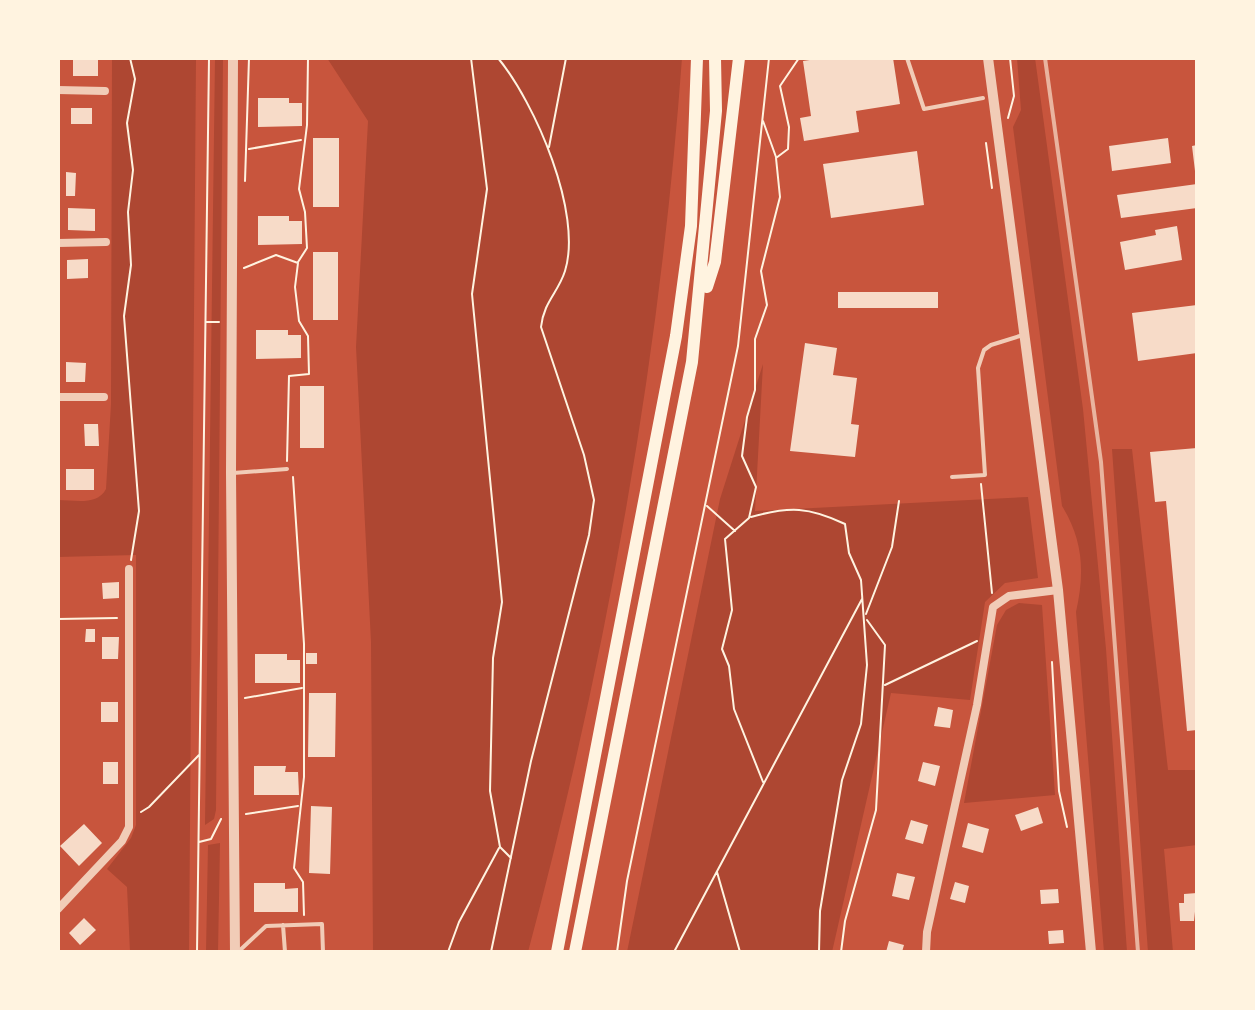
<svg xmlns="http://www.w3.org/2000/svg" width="1255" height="1010" viewBox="0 0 1255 1010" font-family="Mulish,sans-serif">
  <rect width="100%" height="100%" fill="#c8553d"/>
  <path fill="#ae4732" d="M112 58H196L189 952H130L127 887 107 869 131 838 136 825V555L58 557V500C75 500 97 506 106 489L111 404Z
    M215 58H223L216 810 214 819 205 825Z
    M327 58H682C660 359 606 661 528 952H373L371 642 356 347 368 121Z
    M1017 58H1035L1083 409 1106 649 1127 952H1104L1076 612C1085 572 1083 540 1062 506L1013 127 1021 110Z
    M763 364 755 511 1028 497 1038 578 1005 583 985 602 970 700 891 693 832 952H627L720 499Z
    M1112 449H1132L1168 770H1197V845L1164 849 1173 952H1148Z
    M1019 603 1042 605 1055 795 964 803 997 625 1006 610Z
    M220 843 218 952H206L208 845Z"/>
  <path fill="#f7dbc8" d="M73 58H98V76H73Z
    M823 58H893L900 104 856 111 859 132 804 141 800 118 811 116 803 61Z
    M258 98H289V103H302V126L258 127Z
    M71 108H92V124H71Z
    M313 138H339V207H313Z
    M1168 138 1171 163 1112 171 1109 146Z
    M1197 145V171H1195L1192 146Z
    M917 151 924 205 831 218 823 164Z
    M66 172 76 173 75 196H66Z
    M1197 184V208L1121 218 1117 195Z
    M68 208 95 209V231L68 230Z
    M258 216H289V221H302V244L258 245Z
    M1177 226 1182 260 1125 270 1120 242 1156 235 1155 230Z
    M313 252H338V320H313Z
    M88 259V278L67 279V260Z
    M838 292H938V308H838Z
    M1197 305V353L1138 361 1132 313Z
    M256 330H288V335H301V358L256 359Z
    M805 343 837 348 833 375 857 378 851 424 859 425 855 457 790 451Z
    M66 362 86 363 85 382H66Z
    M300 386H324V448H300Z
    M84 424H98L99 446H85Z
    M1197 448V730L1187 731 1166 501 1155 502 1150 452Z
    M66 469H94V490H66Z
    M119 582V598L103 599 102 583Z
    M86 629H95V642H85Z
    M102 637H119L118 659H102Z
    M306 653H317V664H306Z
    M255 654H287V660H300V683H255Z
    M309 693H336L335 757H308Z
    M101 702H118V722H101Z
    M938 707 953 710 950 728 934 726Z
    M103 762H118V784H103Z
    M923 762 940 766 935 786 918 781Z
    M254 766H286L285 772H298L299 795H254Z
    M311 806 332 807 330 874 309 873Z
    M1038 807 1043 823 1021 831 1015 815Z
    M911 820 928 825 923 844 905 839Z
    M968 823 989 829 983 853 962 847Z
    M84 824 102 843 79 866 60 846Z
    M897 873 915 877 909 900 892 896Z
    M955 882 969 886 965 903 950 899Z
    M254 883H285V889L298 888V912H254Z
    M1058 889 1059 903 1041 904 1040 890Z
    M1197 893 1194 921H1180L1179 903H1184V894Z
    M84 918 96 930 80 945 69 933Z
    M1063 930 1064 943 1049 944 1048 931Z
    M889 941 904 945 902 952H886Z"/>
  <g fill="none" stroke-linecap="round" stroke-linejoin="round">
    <path stroke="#fff3e0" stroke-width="2" d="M130 58 135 79 127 123 133 170 128 212 131 265 124 316 139 511 131 560
      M471 58 487 189 472 294 502 602 493 658 490 791 500 847 511 858
      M1008 118 1014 96 1010 58
      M763 121 776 157
      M986 143 992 188
      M549 147 566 58
      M249 149 301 140
      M245 181 249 58
      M298 262 307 248 305 212 299 189 307 125 308 58
      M244 268 276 255 298 263 295 287 299 321 308 336 309 374 289 376 287 461
      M206 322H219
      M293 477 304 644V777L294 868 303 882 304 915
      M981 484 992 593
      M707 506 735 531
      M751 517C790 506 809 507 845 524L849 553 861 580 867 665 861 724 842 780 820 911 819 952
      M866 614 892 547 899 501
      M58 619 117 618
      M1052 662 1059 791 1067 827
      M885 685 977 641
      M245 698 302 688
      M763 782 734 709 729 666 722 649 732 610 725 539 749 518 756 487 742 456 747 417 755 390V339L767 305 761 271 780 197 776 158 788 149 789 127 780 86 799 58
      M141 812 149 807 199 755
      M246 814 298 806
      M199 842 211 839 221 819
      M717 872 740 952
      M197 952 209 58
      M448 952 459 922 499 848
      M491 952 531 761 589 535 594 500 584 455 541 327C544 301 558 293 565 271 583 213 535 103 498 58
      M617 952 627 881 738 346 769 58
      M674 952 862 599
      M841 952 845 921 876 810 885 645 867 620"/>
    <path stroke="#f1ccb7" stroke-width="4" d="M907 58 924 109 983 98
      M233 473 287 469
      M952 477 985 475 978 368 984 350 991 345 1023 335
      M283 925 285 952
      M238 952 266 926 322 924 323 952"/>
    <path stroke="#f1ccb7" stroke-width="8" d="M58 90 105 91
      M58 243 106 242
      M58 397H104
      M58 909 122 841 129 827V569
      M926 952 927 932 977 705 993 607 1009 596 1058 590"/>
    <path stroke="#f1ccb7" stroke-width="10" d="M233 58 231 473 235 952
      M988 58 1058 590 1091 952"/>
    <path stroke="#fff3e0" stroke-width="12" d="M707 287 715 262 739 58
      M557 952 676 336 691 226 697 58
      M575 952 692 362 716 111 715 58"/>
    <path stroke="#e9b49f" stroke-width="4" d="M1045 58 1101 462 1138 952"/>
  </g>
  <rect width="1255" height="1010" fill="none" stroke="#fff3e0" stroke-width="120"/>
</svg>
